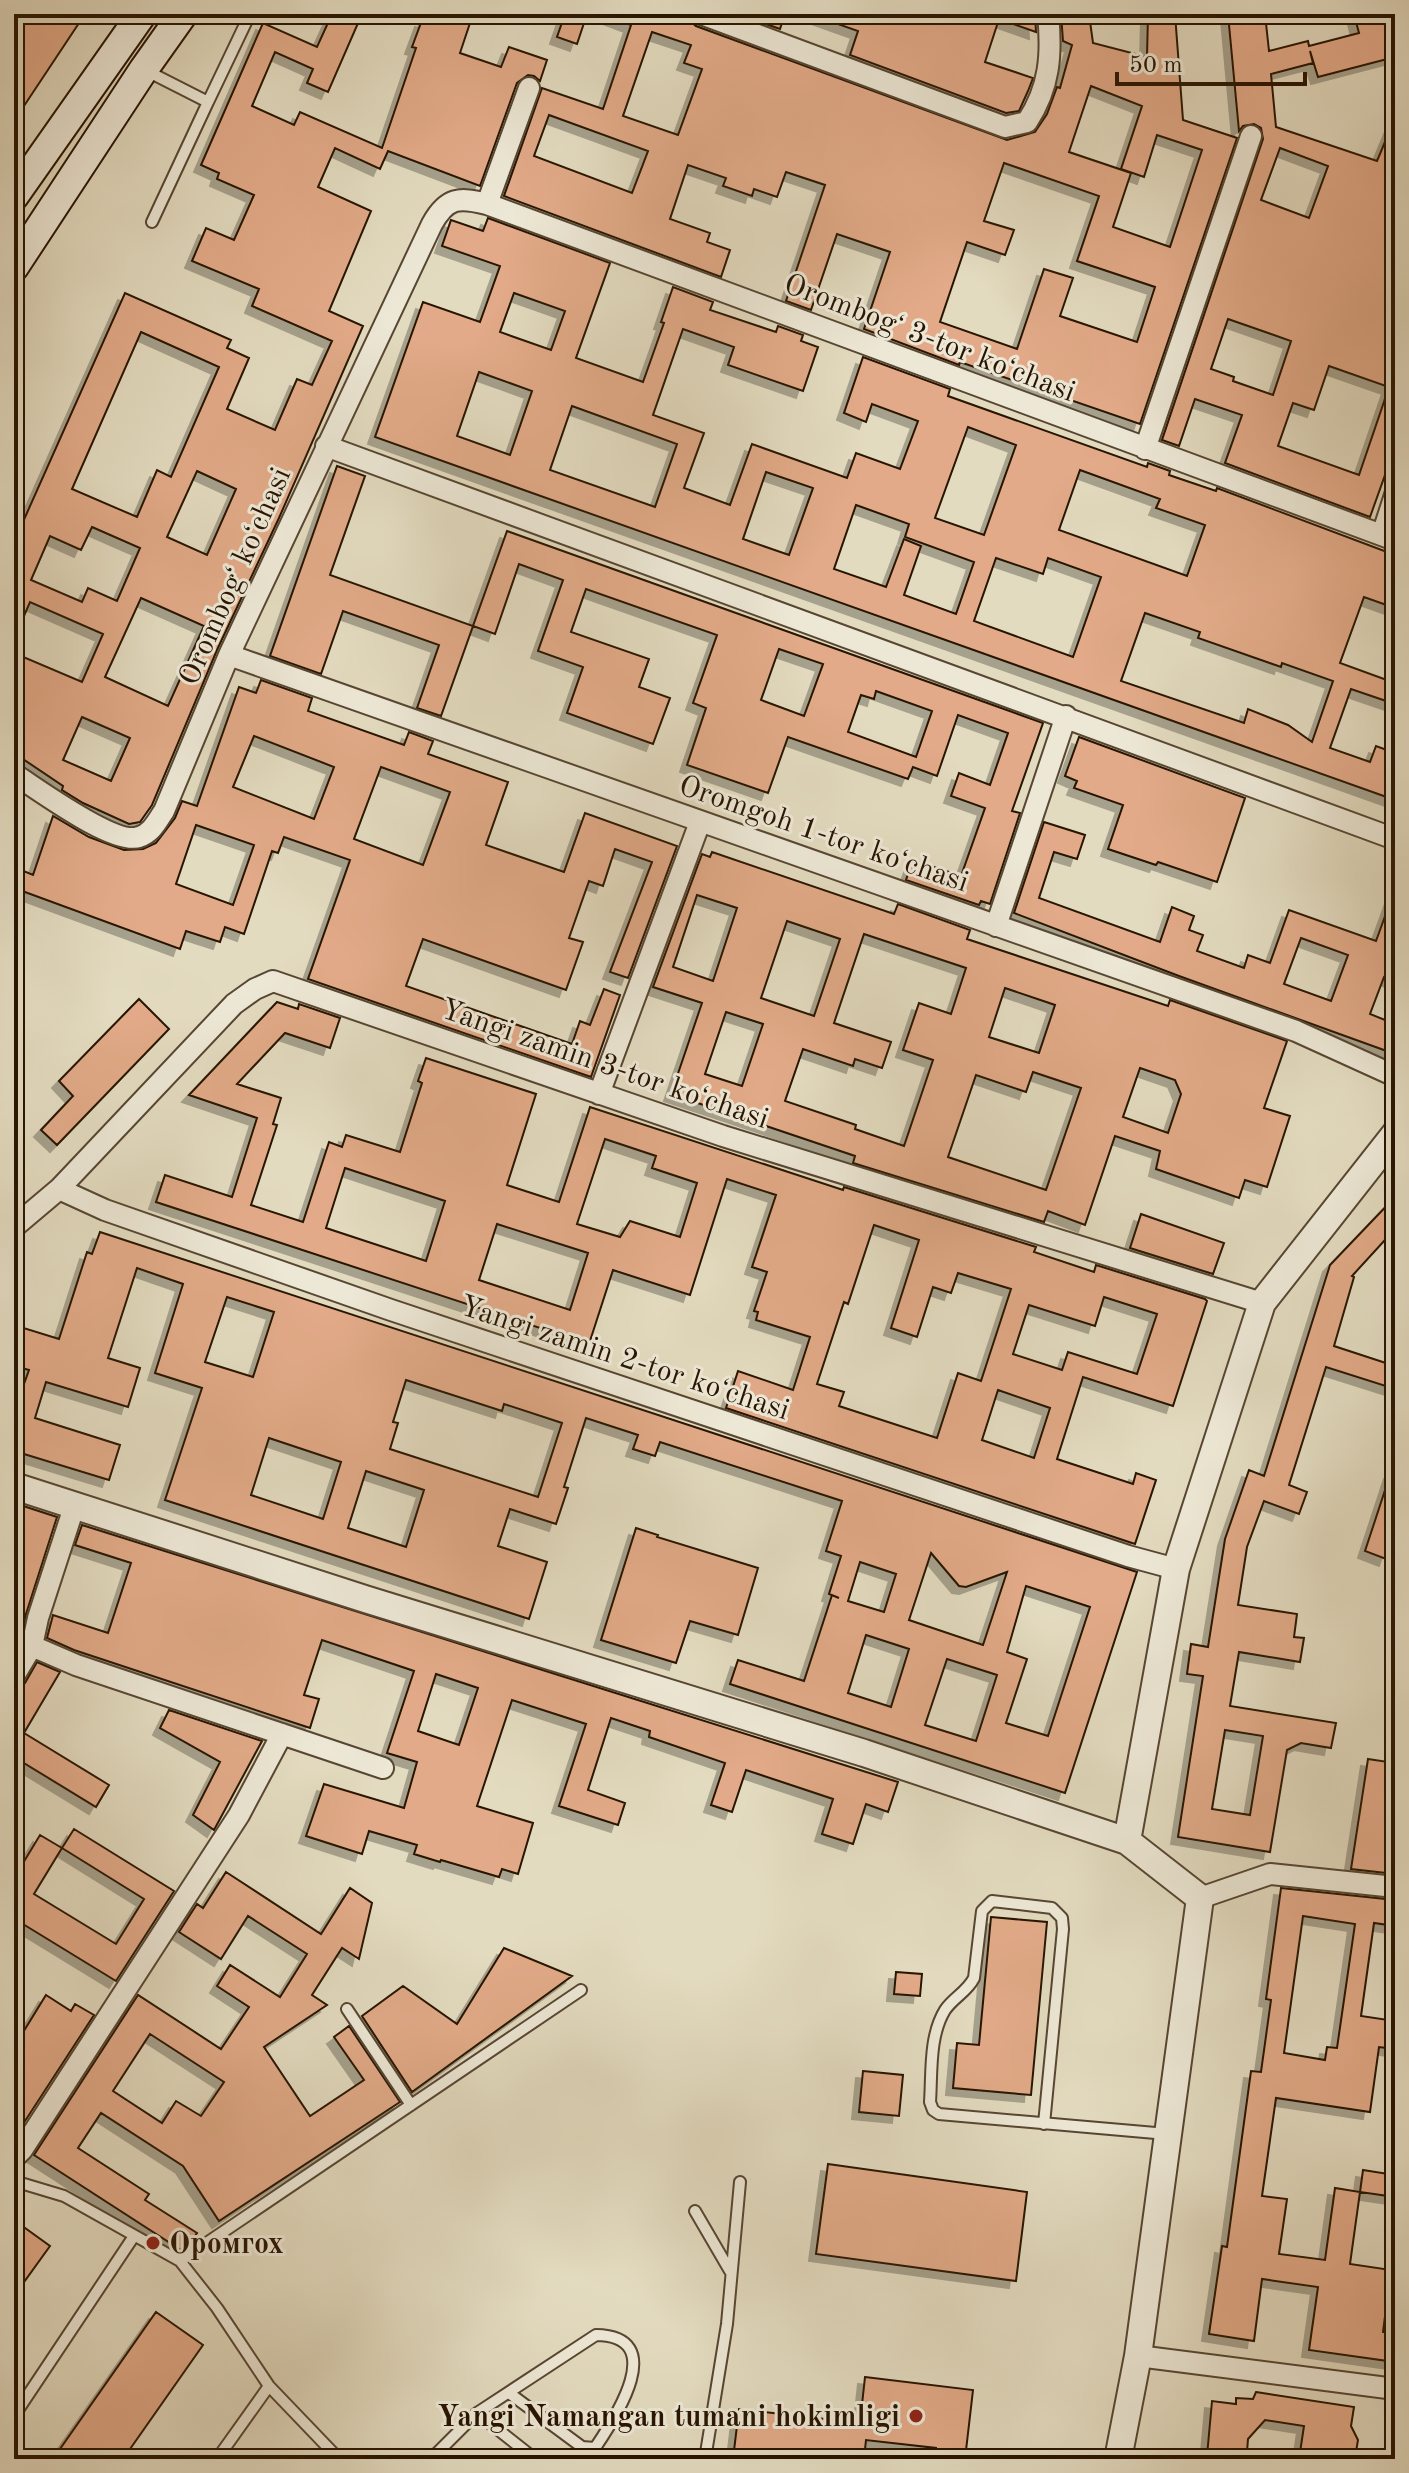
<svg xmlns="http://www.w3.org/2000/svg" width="1409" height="2473" viewBox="0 0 1409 2473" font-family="'Old Standard TT',serif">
  <defs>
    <filter id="shadow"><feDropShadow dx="-7" dy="7" stdDeviation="0" flood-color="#0004"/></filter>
  </defs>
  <rect width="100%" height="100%" fill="#e3dbc0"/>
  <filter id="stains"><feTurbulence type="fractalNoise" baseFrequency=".0025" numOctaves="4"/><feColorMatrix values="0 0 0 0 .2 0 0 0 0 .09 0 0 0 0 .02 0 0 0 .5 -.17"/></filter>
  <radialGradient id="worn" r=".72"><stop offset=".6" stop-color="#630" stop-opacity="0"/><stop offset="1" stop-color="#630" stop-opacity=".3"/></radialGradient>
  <path fill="#e2aa88" stroke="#281402" stroke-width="2" fill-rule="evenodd" filter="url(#shadow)" d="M14 14H34L45 22 50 14H85L14 121Z
    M332 14H362L328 92 307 83 313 69 275 52 252 106 294 125 300 112 382 148 416 48 412 47 422 20 425 21 428 14H473L460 53 501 67 509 47 547 60 540 81 534 76 528 75 517 83 480 186 388 151 380 169 335 148 318 187 371 211 329 311 363 326 279 518 217 650 152 805 140 822 129 824 83 803 62 790 63 786 14 753V653L82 682 103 634 30 602 14 639V542L125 293 231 340 227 348 249 358 227 409 275 430 297 379 312 385 332 341 252 306 259 289 192 261 206 228 234 240 254 195 217 179 219 173 201 165 263 23 317 47ZM141 332 219 367 171 477 157 470 137 517 72 489ZM197 471 236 489 207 555 167 537ZM92 527 140 548 117 601 88 588 82 602 31 580 50 536 81 550ZM141 598 204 626 168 706 105 677ZM82 717 130 738 111 781 63 760Z
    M565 14H587L577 44 557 37Z
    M610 14H671L690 21 696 26 1007 140 1035 132 1047 114 1057 87 1060 88 1072 45 1063 41 1061 14H1089L1093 43 1147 57 1148 14H1175L1183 120 1237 138 1140 424 960 362 959 365 864 329 890 252 837 234 811 310 786 301 825 185 786 172 777 197 754 189 752 196 723 186 726 178 688 165 670 219 710 233 707 242 730 250 721 277 504 196 542 88 603 109 631 25 610 17ZM652 32 691 45 684 63 702 69 678 135 623 116ZM1091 86 1142 106 1121 169 1144 177 1157 135 1202 150 1170 247 1113 227 1131 173 1069 152ZM549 115 648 151 632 193 534 156ZM1004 163 1099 196 1077 261 1155 287 1137 342 1060 316 1073 278 1044 269 1017 349 940 322 967 242 1005 255 1014 230 984 221Z
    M738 14H785L780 29Z
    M819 14H1035L1036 32 999 19 985 62 1033 78 1028 91 1019 111 1006 113 850 55 858 31 818 17Z
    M1228 14H1265L1269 51 1308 41 1309 46 1359 33 1354 14H1395V57L1318 77 1310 51 1313 63 1271 74 1276 127 1377 161 1395 118V275L1388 294 1395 296V447L1370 517 1225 463 1242 415 1195 399 1179 446 1162 440 1263 139 1261 128 1254 124 1243 126 1239 131ZM1280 148 1328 166 1309 218 1261 200ZM1228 319 1291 341 1273 395 1233 381 1234 377 1211 369ZM1329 366 1389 387 1359 475 1278 446 1293 403 1314 410Z
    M488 218 610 263 576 358 643 382 664 323 661 322 673 287 713 302 710 310 776 332 778 326 803 335 801 341 818 347 803 391 728 365 734 347 683 329 653 415 704 433 684 488 730 505 752 444 847 478 856 453 900 469 918 421 872 404 866 422 844 413 863 357 950 389 948 396 1147 467 1148 463 1170 471 1169 475 1216 491 1217 488 1395 555V608L1364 597 1340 663 1395 683V704L1351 689 1330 748 1370 762 1376 746 1395 753V800L375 437 423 302 480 322 500 266 442 246 451 220 483 231ZM514 293 565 311 551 350 500 332ZM479 372 532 391 510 455 457 436ZM572 406 677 444 655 507 550 470ZM968 427 1016 445 984 535 935 518ZM1080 470 1160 499 1156 508 1205 525 1187 576 1059 530ZM766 472 813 488 789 555 743 539ZM856 505 909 524 905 537 974 562 956 614 904 595 921 546 904 539 886 587 834 569ZM996 558 1043 574 1048 558 1101 577 1073 657 974 621ZM1145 613 1200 632 1198 638 1281 667 1282 663 1333 681 1312 742 1288 725 1248 709 1244 723 1121 681Z
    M337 466 365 476 330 575 473 626 441 716 417 708 439 645 343 611 321 674 270 656Z
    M507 531 1043 723 1012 811 1020 813 990 904 981 901 979 905 906 880 913 860 961 876 985 808 951 796 959 773 990 785 1008 733 958 715 937 776 913 767 908 779 788 737 768 793 687 765 706 708 693 703 717 635 586 589 571 632 649 659 639 687 670 698 653 744 567 713 583 667 538 651 563 580 519 564 495 634 473 626ZM779 649 823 664 804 716 761 700ZM876 691 932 711 916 757 848 732 861 695 874 699Z
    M261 680 312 698 308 711 404 745 409 732 433 741 428 754 508 782 486 845 564 872 585 813 677 846 628 978 610 972 652 862 615 849 603 886 589 881 569 938 583 942 566 990 423 939 406 986 572 1044 580 1021 590 1025 604 989 620 995 591 1077 308 979 350 860 284 837 278 853 272 851 244 934 225 927 220 942 186 931 180 949 14 888V867L33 875 53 816 89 837 124 850 143 849 156 843 175 818 182 801 197 806 239 687 256 693ZM254 736 334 767 314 819 233 787ZM381 767 450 792 423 865 354 839ZM196 825 254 845 233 905 176 884Z
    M1079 737 1245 798 1217 882 1158 862 1156 865 1108 849 1123 805 1074 788 1077 781 1065 776Z
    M1044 822 1085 835 1077 859 1054 852 1039 898 1160 942 1172 907 1194 916 1189 930 1203 935 1197 951 1244 968 1248 955 1270 963 1289 910 1376 941 1392 897H1395V981L1384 977 1370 1014 1395 1024V1054L1179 976 1014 913ZM1301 938 1348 955 1331 1001 1284 984Z
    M712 852 894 914 898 904 970 930 967 939 1168 1006 1170 1000 1287 1041 1264 1108 1290 1116 1267 1187 1245 1180 1239 1198 1156 1169 1160 1151 1115 1136 1085 1225 1048 1211 1044 1222 853 1163 855 1156 671 1094 702 1003 653 987 702 854 710 857ZM697 895 737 908 713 981 673 967ZM787 921 840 939 814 1016 761 998ZM864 934 966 968 951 1014 919 1003 903 1050 933 1060 904 1146 855 1129 856 1125 785 1101 803 1049 853 1066 855 1059 882 1068 891 1042 834 1023ZM1005 988 1055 1005 1039 1053 989 1037ZM726 1012 763 1024 742 1086 705 1074ZM1140 1068 1175 1080 1181 1094 1168 1133 1123 1117ZM1033 1072 1081 1088 1046 1190 948 1157 976 1075 1026 1092Z
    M139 999 169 1029 57 1145 41 1130 73 1096 59 1081Z
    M277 1002 298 1009 299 1004 340 1018 330 1048 285 1033 237 1084 281 1098 273 1124 277 1125 251 1205 303 1222 329 1142 342 1147 346 1135 400 1152 422 1083 418 1081 426 1058 536 1094 507 1185 559 1202 590 1107 843 1190 844 1187 1036 1247 1034 1252 1094 1272 1096 1265 1205 1299 1207 1301 1173 1406 1083 1377 1057 1459 1133 1484 1136 1473 1156 1480 1135 1544 726 1408 738 1371 793 1390 810 1337 756 1320 758 1312 754 1311 767 1272 752 1267 776 1195 727 1179 690 1295 613 1270 589 1344 156 1202 165 1175 232 1197 257 1118 189 1095ZM605 1139 656 1156 652 1168 697 1183 680 1237 630 1221 620 1237 577 1224ZM345 1168 445 1201 426 1261 326 1228ZM497 1224 588 1253 570 1310 479 1280ZM874 1225 919 1240 891 1328 917 1337 933 1287 951 1293 958 1273 1011 1289 981 1381 958 1373 937 1438 839 1406 844 1392 817 1384 844 1302 848 1304ZM1104 1297 1157 1314 1137 1374 1068 1352 1062 1370 1013 1354 1029 1305 1095 1326ZM998 1390 1050 1408 1034 1458 982 1440Z
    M1395 1197V1229L1352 1276 1354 1277 1334 1346 1395 1366V1389L1326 1367 1289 1485 1307 1492 1299 1514 1264 1501 1247 1547 1238 1605 1297 1614 1294 1637 1304 1638 1300 1662 1239 1652 1230 1706 1336 1723 1331 1748 1301 1743 1287 1750 1270 1852 1178 1837 1203 1676 1187 1674 1191 1644 1208 1647 1225 1539 1249 1470 1264 1476 1330 1265ZM1225 1730 1263 1736 1250 1815 1212 1809Z
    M1141 1214 1224 1243 1213 1274 1130 1248Z
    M100 1232 1137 1572 1065 1793 730 1684 738 1660 804 1681 832 1595 839 1598 829 1594 841 1556 826 1551 842 1501 660 1442 655 1456 633 1449 638 1435 586 1418 564 1487 568 1488 556 1524 510 1509 498 1546 547 1562 529 1619 165 1500 202 1388 155 1373 183 1284 137 1268 108 1358 140 1368 128 1407 46 1382 35 1418 120 1445 109 1480 24 1454 19 1470 14 1469V1412L29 1370 14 1366V1325L59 1339 87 1252 92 1254ZM227 1297 274 1312 253 1377 205 1362ZM406 1380 502 1411 504 1404 562 1423 538 1497 390 1449 398 1423 393 1422ZM269 1438 341 1462 323 1519 251 1495ZM366 1471 424 1490 406 1547 348 1528ZM931 1553 959 1586 966 1587 1007 1572 983 1645 909 1620ZM860 1562 896 1574 884 1612 848 1601ZM1026 1586 1090 1607 1048 1736 1006 1723 1027 1659 1007 1652ZM866 1635 909 1649 891 1707 848 1693ZM947 1659 997 1675 976 1741 925 1725Z
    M1391 1472H1395V1532L1386 1559 1365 1551Z
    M14 1503 57 1517 26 1614 20 1641 14 1651V1554L21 1533 14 1531Z
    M82 1525 898 1782 888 1812 866 1804 853 1844 822 1834 833 1799 746 1770 732 1812 711 1805 725 1763 649 1737 650 1731 611 1718 588 1790 625 1803 618 1825 559 1806 586 1724 512 1700 477 1806 533 1823 518 1874 502 1869 499 1877 441 1860 440 1862 414 1854 417 1845 369 1831 362 1854 306 1836 324 1784 404 1808 417 1762 387 1753 414 1671 322 1640 304 1695 319 1699 310 1728 74 1650 47 1638 53 1615 108 1633 131 1563 75 1545ZM436 1674 478 1688 459 1745 418 1731Z
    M636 1528 658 1535 657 1537 758 1568 738 1635 690 1621 676 1663 601 1640Z
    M37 1662 60 1672 24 1733 109 1785 96 1807 14 1757V1689L25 1683Z
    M169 1710 262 1741 214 1830 193 1815 220 1762 160 1728Z
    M1368 1759 1395 1763V1874L1351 1869Z
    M74 1829 174 1891 116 1981 18 1921 14 1927V1878L40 1835 62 1848ZM62 1848 144 1899 116 1944 34 1894Z
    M226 1872 321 1934 350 1888 372 1903 359 1959 342 1948 312 1995 327 2005 264 2047 310 2116 364 2080 334 2037 349 2026 400 2102 219 2221 183 2166 101 2113 78 2148 149 2194 145 2200 197 2233 189 2245 181 2250 34 2155 138 1995 221 2049 249 2007 217 1986 230 1965 280 1997 307 1954 248 1916 221 1959 179 1932 197 1904 203 1908ZM150 2034 224 2082 201 2116 176 2101 162 2123 113 2091Z
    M1281 1888 1395 1900V1926L1374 1923 1361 2016 1395 2021V2049L1379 2047 1370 2112 1276 2098 1262 2196 1287 2199 1279 2254 1325 2260 1335 2188 1360 2192 1350 2264 1391 2270 1383 2332 1395 2334V2362L1309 2350 1318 2287 1262 2279 1254 2341 1209 2334 1222 2246 1227 2247 1251 2071 1261 2072 1271 2000 1266 1999ZM1303 1916 1355 1924 1337 2048 1327 2047 1325 2060 1284 2053Z
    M991 1917 1047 1922 1031 2095 953 2088 957 2043 979 2045Z
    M504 1948 572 1976 412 2092 362 2016 403 1986 457 2024Z
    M896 1972 922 1974 920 1996 894 1994Z
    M46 1995 71 2011 75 2004 94 2015 14 2138V2047Z
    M863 2071 903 2075 899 2116 859 2112Z
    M828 2164 1027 2192 1016 2281 816 2254Z
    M1363 2170 1395 2175V2197L1360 2192Z
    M14 2220 50 2246 14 2296Z
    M156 2312 203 2345 123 2459H53Z
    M865 2377 973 2390 965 2459H935L936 2448 866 2440 864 2459H733L739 2409 860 2423Z
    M1256 2392 1354 2407 1351 2426 1358 2440 1356 2452 1346 2459H1299L1304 2426 1265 2420 1248 2439 1247 2452 1229 2451 1228 2458 1207 2456 1212 2401 1236 2404V2398L1253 2399Z"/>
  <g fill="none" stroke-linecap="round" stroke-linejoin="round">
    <defs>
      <path id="service" d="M145 70 208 102 250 14
        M152 222 208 102
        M347 2009 411 2105
        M1044 2124 1063 1929 1062 1918 1052 1908 992 1901 982 1911 974 1978C967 1992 954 1997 945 2010 929 2036 932 2072 930 2102L933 2110 939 2114 1167 2134
        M14 2181 64 2196 180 2261 217 2308 269 2386 339 2459
        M695 2211 730 2271
        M180 2261 581 1990
        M477 2413 535 2459
        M14 2416 134 2236
        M217 2459 269 2386
        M431 2459 477 2413 596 2335C669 2336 616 2417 595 2448L582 2447 509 2393
        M705 2459 727 2324 740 2182"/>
      <path id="minor" d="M701 14 1005 127 1027 122C1050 87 1052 54 1048 14
        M487 204 529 88
        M326 446 1395 839
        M1145 449 1251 136
        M1382 535 1395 495
        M229 655 1296 1031 1395 1076
        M14 774C38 789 114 846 139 837 152 833 157 821 164 811L229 655 432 224C447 197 459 197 487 204L1395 540
        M996 926 1066 716
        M599 1094 700 822
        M59 1189 105 1210 391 1310 1128 1556 1176 1569
        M14 1227 59 1189 234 1004 255 989 273 981 723 1136 1262 1303
        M75 1504 38 1618 32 1646 76 1665 383 1768
        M14 1676 32 1646
        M1200 1898 1270 1874 1395 1887
        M14 2158 22 2150 239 1815 282 1734
        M1138 2356 1395 2389"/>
      <path id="tertiary" d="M14 1486 365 1599 864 1753 1127 1841 1200 1898 1138 2356 1118 2459
        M1127 1841 1176 1569 1262 1303 1395 1134"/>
      <path id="secondary" d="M14 196 142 14
        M14 267 144 69 183 14"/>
    </defs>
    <use href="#service" stroke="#574632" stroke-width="14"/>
    <use href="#minor" stroke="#574632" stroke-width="24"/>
    <use href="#tertiary" stroke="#574632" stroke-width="30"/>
    <use href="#secondary" stroke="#281402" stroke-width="32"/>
    <use href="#service" stroke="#ede8d6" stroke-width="10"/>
    <use href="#minor" stroke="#ede8d6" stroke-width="20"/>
    <use href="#tertiary" stroke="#ede8d6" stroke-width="26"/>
    <use href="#secondary" stroke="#ede8d6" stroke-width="28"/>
  </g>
  <g fill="#8f2418" stroke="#ede8d6" stroke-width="3">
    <circle cx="153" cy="2243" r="8"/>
    <circle cx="916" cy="2416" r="8"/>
  </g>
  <g text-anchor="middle" stroke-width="6" stroke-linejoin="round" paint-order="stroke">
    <g font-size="30" fill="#281402" stroke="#ede8d6">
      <text transform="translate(930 337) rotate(21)" y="10">Orombogʻ 3-tor koʻchasi</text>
      <text transform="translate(234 576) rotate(-66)" y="10">Orombogʻ koʻchasi</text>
      <text transform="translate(824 833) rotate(19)" y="10">Oromgoh 1-tor koʻchasi</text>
      <text transform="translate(605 1063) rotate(19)" y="10">Yangi zamin 3-tor koʻchasi</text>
      <text transform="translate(625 1357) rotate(18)" y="10">Yangi zamin 2-tor koʻchasi</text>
    </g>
    <g font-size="30" font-weight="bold" fill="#281402" stroke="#ede8d6" text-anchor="start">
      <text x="169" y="2253">Оромгох</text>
      <text x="900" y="2426" text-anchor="end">Yangi Namangan tumani hokimligi</text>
    </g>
  </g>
  <rect width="1409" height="2473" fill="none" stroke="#e3dbc0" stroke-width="48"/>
  <rect x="16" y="16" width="1377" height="2441" fill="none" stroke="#281402" stroke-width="4"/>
  <rect x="24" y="24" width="1361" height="2425" fill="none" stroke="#281402" stroke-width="2"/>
  <path d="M1117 72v12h188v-12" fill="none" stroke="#281402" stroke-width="4"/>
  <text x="1129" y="72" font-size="24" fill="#281402" stroke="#ede8d6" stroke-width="6" paint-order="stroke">50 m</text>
  <rect width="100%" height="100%" filter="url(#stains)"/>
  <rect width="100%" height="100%" fill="url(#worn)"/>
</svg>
